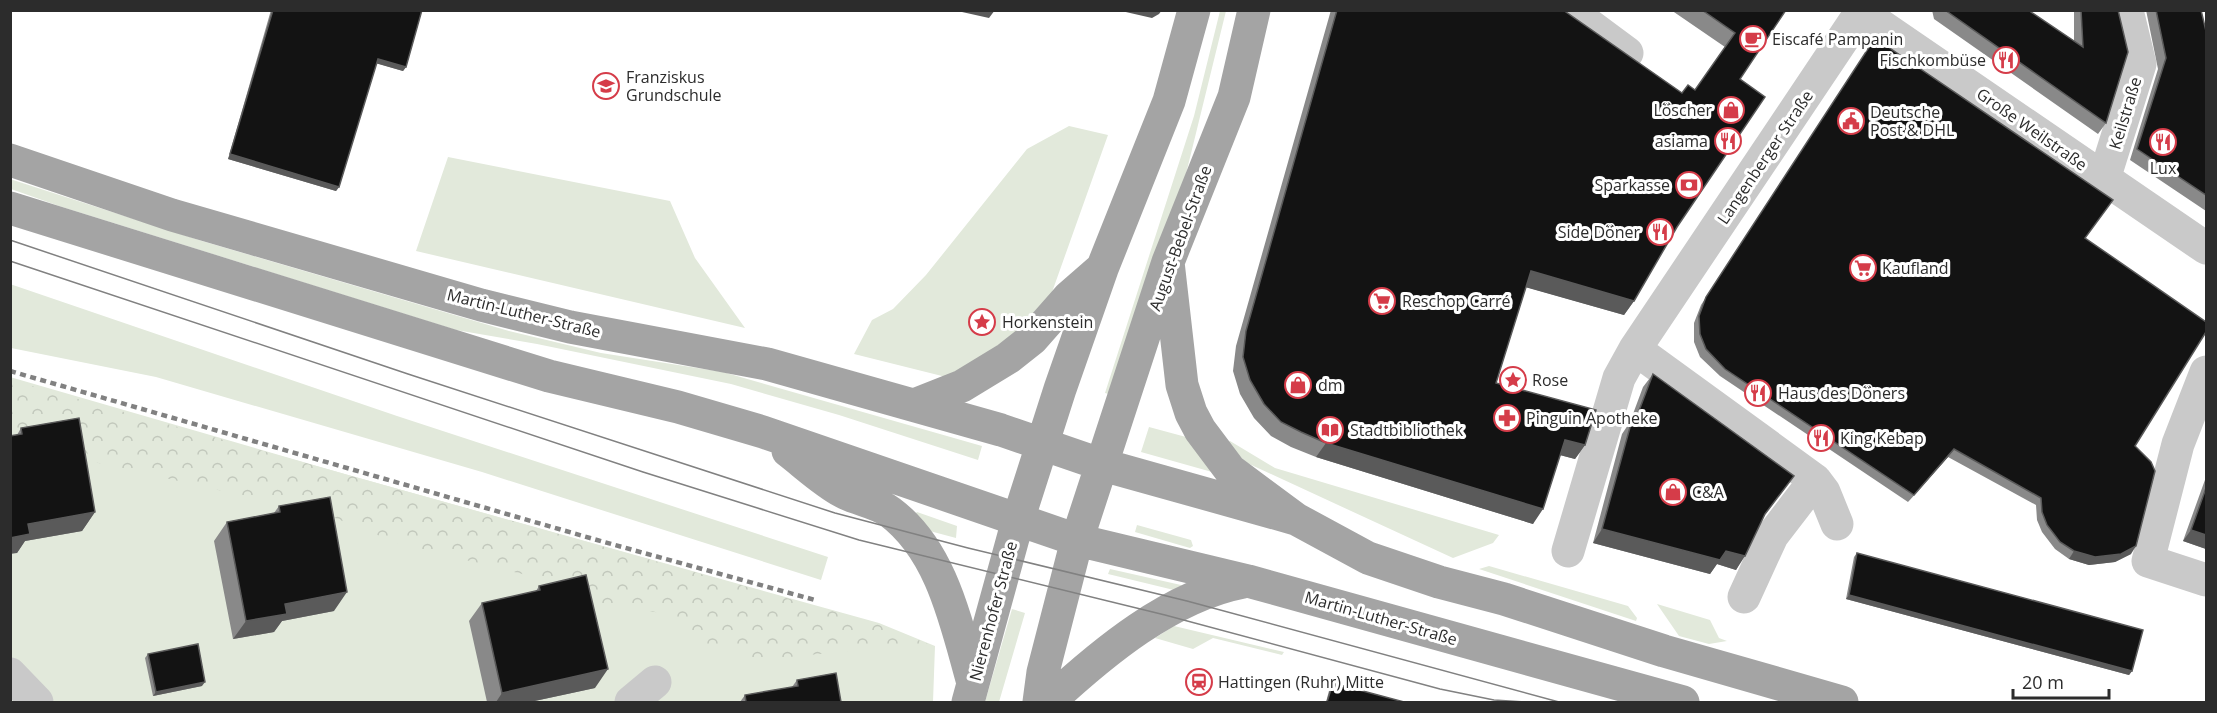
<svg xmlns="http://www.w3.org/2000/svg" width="2217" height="713" viewBox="0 0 2217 713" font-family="'Open Sans',sans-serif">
  <defs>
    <pattern id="forest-crowns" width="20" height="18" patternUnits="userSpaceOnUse" patternTransform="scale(1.5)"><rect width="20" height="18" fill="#e2e9db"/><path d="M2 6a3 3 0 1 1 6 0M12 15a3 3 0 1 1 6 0" fill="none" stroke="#c2c8bc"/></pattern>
  </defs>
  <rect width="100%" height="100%" fill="#fff"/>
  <path fill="#e2e9db" d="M1220 11H1226L1183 186 1117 396 1105 393 1194 116Z
    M1069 126 1108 135 1051 295 1010 341 946 377 854 354 872 320 893 309 926 275 1027 149Z
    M448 157 670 201 695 258 745 328 416 251Z
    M10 179 202 241 509 331 601 353 723 372 982 446 978 460 839 415 731 384 537 344 456 330 59 206 11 189Z
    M10 284 397 416 828 557 821 580 482 472 156 377 11 348Z
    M10 377 348 475 879 623 935 646 933 702H11Z
    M1149 427 1186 437 1212 472 1141 452Z
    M1230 441 1275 468 1499 535 1493 543 1453 558 1247 463 1225 443Z
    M917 512 957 526 956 538 926 530 915 514Z
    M1137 525 1191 540 1193 546 1190 548 1135 532Z
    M1489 566 1628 606 1637 618 1636 621 1479 569Z
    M1110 569 1181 585 1183 587 1178 591 1108 574Z
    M1657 604 1710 620 1719 638 1727 641 1709 644 1679 636Z
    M1012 609 1025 613 999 702H985Z
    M1174 626 1284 652 1282 655 1213 638 1193 649 1155 638Z"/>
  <path fill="url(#forest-crowns)" d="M10 380 879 624 928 644 934 651 889 647 760 660 701 643 686 622 655 612 607 607 570 586 397 543 325 514 94 462 73 437 57 432 11 430Z"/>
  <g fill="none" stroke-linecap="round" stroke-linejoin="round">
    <path stroke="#c9c9c9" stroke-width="33" d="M1569 10 1627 53
      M1858 10 2206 248
      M2104 179 2140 64 2127 10
      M1635 349 1815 480 1772 536 1744 597
      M2206 372 2178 444 2148 561 2206 580
      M1815 480 1824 492 1837 524
      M1568 551 1619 378 1635 349 1861 12
      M10 674 37 702
      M631 702 655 682"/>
    <path stroke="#a4a4a4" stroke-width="33" d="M10 160 172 215 481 305 570 327 767 364 1001 430 1103 465 1296 519
      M10 208 549 376 678 407 763 432 1077 540 1248 581 1683 702
      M1168 262 1182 385 1191 413 1200 430 1230 470 1296 519 1368 558 1439 582 1504 599 1664 651 1842 702
      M914 405 962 386 1008 358 1032 339 1069 297 1100 270
      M788 451C805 464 824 482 843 492 858 500 877 502 890 512 942 551 956 623 973 683
      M968 702 1018 520 1060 389 1102 269 1169 101 1194 10
      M1039 702 1043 672 1077 540 1168 262 1234 97 1254 10
      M1049 702C1102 653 1170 596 1243 582"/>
    <path stroke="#818181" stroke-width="1.5" d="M10 240 408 374 835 513 968 548 1187 601 1559 702
      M10 261 643 472 859 540 1165 615 1440 689 1494 700 1525 702"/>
    <path stroke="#818181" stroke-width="4.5" stroke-dasharray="6 4.5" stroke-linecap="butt" d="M10 371 604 542 815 600"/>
  </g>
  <path fill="#898989" d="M271 10H422L406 67 403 71 376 63 339 187 336 191 228 159Z
    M1331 10H1563L1682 93 1695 90 1725 47 1671 10H1786L1740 79 1677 227 1634 301 1624 315 1526 287 1496 383 1585 445 1575 459 1560 455 1533 524 1316 457 1291 447 1271 436 1254 418 1240 394 1233 371 1236 346Z
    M1932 10H2028L2074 41V10H2118L2106 123 2098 134 1934 19Z
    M2146 10H2201L2206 31V211L2130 160 2158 69Z
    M1870 46 2085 238 2135 446 2131 554 2115 562 2089 565 2069 559 2055 549 2042 532 2037 520 2036 505 1948 457 1908 502 1720 376 1700 357 1694 342V323L1701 305Z
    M1653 374 1794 476 1763 517 1736 570 1717 564 1710 574 1593 543 1622 434 1630 422 1643 387Z
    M21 428 95 512 82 531 25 541 17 553V435Z
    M2206 477V549L2183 541Z
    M279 506 334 611 282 621 274 632 233 639 214 541 227 522 274 513Z
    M1857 553 2132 671 2129 675 1846 599 1854 557Z
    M539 586 595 688 530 702H487L469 621 482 603 536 591Z
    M148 654 202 686 153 696 145 658Z
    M797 680 841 702H740L745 695 792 687Z
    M1333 683 1404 702H1326L1330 687Z"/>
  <path fill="#5a5a5a" d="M953 10H995L989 18Z
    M1117 10H1162L1159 14 1152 18Z
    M378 59 406 67 403 71 375 63Z
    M230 154 339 187 336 191 228 159Z
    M1531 271 1634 301 1624 315 1521 286Z
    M1565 440 1585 445 1575 459 1556 454Z
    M1326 443 1543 509 1533 524 1316 457Z
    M1954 449 1948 457 1908 502 1914 495Z
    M95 512 82 531 25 541 17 553 10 554V538L28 524Z
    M1602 529 1726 551 1745 556 1736 570 1717 564 1710 574 1593 543Z
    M2191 530 2206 535V549L2183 541Z
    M2136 546 2131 554 2115 562 2089 565 2069 559 2074 551Z
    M347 592 334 611 282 621 274 632 233 639 246 621 285 604Z
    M1849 595 2132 671 2129 675 1846 599Z
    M608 669 595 688 530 702H496L502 693Z
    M205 682 202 686 153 696 156 692Z"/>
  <path fill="#131313" stroke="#5a5a5a" stroke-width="1.5" d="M273 10H422L406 67 378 59 339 187 230 154Z
    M1337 10H1563L1682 93 1688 85 1695 90 1735 33 1702 10H1786L1740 79 1765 97 1677 227 1634 301 1531 271 1496 383 1596 410 1585 445 1565 440 1543 509 1326 443 1301 432 1281 422 1264 404 1250 380 1243 357 1246 331Z
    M1945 10H2028L2083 47 2081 10H2118L2128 52 2106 123Z
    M2156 10H2201L2206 31V195L2137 149 2166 58Z
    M1875 38 2113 200 2085 238 2206 322V332L2135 446 2151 462 2155 471 2136 546 2121 554 2095 557 2074 551 2060 542 2047 525 2042 512 2041 498 1954 449 1914 495 1725 369 1706 349 1700 334 1699 316 1706 297Z
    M1653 374 1794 476 1765 514 1745 556 1726 551 1720 560 1602 529 1632 420 1635 421Z
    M79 418 95 512 28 524 30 534 10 538V436L22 434 21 428Z
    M2206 488V535L2191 530Z
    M330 497 347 592 285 604 287 614 246 621 227 522 280 512 279 506Z
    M1857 553 2143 630 2132 671 1849 595Z
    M586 575 608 669 502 693 482 603 540 590 539 586Z
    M198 644 205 682 156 692 148 654Z
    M836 673 841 702H746L745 695 798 686 797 680Z
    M1333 683 1404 702H1327Z"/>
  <defs>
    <symbol id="cafe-ring" viewBox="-11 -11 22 22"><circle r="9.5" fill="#fff" stroke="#d53c49" stroke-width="1.5"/><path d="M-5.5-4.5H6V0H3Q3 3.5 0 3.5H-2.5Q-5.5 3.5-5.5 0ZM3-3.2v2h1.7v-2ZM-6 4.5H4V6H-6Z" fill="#d53c49"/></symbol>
    <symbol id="restaurant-ring" viewBox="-11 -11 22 22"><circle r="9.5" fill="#fff" stroke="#d53c49" stroke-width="1.5"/><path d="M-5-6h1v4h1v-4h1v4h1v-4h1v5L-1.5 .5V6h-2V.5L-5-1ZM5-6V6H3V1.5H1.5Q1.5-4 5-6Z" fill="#d53c49"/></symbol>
    <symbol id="school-ring" viewBox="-11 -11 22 22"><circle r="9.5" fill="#fff" stroke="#d53c49" stroke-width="1.5"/><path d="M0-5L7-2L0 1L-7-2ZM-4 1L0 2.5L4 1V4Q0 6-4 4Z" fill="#d53c49"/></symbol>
    <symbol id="shop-ring" viewBox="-11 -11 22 22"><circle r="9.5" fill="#fff" stroke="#d53c49" stroke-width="1.5"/><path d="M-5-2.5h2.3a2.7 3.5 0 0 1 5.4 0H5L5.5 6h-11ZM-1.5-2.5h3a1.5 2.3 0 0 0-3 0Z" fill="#d53c49"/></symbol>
    <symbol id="civic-ring" viewBox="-11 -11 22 22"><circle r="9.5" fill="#fff" stroke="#d53c49" stroke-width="1.5"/><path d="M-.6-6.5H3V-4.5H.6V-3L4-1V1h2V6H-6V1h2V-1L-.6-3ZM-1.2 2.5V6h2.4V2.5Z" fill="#d53c49"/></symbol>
    <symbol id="bank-ring" viewBox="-11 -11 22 22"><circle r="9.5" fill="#fff" stroke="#d53c49" stroke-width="1.5"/><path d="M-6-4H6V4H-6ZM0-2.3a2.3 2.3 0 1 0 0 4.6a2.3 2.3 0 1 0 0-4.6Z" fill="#d53c49"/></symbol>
    <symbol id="supermarket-ring" viewBox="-11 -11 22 22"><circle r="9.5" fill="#fff" stroke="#d53c49" stroke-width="1.5"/><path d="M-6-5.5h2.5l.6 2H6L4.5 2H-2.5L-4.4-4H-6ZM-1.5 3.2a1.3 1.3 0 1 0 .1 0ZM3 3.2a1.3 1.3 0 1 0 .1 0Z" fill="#d53c49"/></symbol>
    <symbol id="sight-ring" viewBox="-11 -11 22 22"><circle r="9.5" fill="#fff" stroke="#d53c49" stroke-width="1.5"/><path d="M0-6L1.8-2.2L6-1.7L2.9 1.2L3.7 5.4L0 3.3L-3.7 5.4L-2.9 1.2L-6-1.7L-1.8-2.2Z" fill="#d53c49"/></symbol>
    <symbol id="pharmacy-ring" viewBox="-11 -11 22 22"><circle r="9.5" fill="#fff" stroke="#d53c49" stroke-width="1.5"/><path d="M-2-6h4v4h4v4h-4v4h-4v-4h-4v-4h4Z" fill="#d53c49"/></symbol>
    <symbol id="library-ring" viewBox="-11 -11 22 22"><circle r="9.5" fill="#fff" stroke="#d53c49" stroke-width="1.5"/><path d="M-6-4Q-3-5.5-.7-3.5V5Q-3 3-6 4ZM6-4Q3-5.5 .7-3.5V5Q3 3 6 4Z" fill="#d53c49"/></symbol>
    <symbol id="station-ring" viewBox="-11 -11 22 22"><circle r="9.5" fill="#fff" stroke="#d53c49" stroke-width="1.5"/><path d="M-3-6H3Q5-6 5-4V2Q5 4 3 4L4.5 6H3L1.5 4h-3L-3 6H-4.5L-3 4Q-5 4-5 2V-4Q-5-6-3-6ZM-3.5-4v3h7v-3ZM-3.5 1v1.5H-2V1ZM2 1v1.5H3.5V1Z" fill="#d53c49"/></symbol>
  </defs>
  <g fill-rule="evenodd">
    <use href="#cafe-ring" x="1738" y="24" width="30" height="30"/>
    <use href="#restaurant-ring" x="1991" y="45" width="30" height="30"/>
    <use href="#school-ring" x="591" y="71" width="30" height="30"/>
    <use href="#shop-ring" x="1716" y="95" width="30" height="30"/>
    <use href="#civic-ring" x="1836" y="106" width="30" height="30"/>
    <use href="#restaurant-ring" x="1713" y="126" width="30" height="30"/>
    <use href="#restaurant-ring" x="2148" y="127" width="30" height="30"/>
    <use href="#bank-ring" x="1674" y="170" width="30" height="30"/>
    <use href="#restaurant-ring" x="1645" y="217" width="30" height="30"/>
    <use href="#supermarket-ring" x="1848" y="253" width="30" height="30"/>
    <use href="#supermarket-ring" x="1367" y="286" width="30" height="30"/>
    <use href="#sight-ring" x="967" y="307" width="30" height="30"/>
    <use href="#sight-ring" x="1498" y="365" width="30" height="30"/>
    <use href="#shop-ring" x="1283" y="370" width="30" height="30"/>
    <use href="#restaurant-ring" x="1743" y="378" width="30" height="30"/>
    <use href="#pharmacy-ring" x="1492" y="403" width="30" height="30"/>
    <use href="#library-ring" x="1315" y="415" width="30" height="30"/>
    <use href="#restaurant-ring" x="1806" y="423" width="30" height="30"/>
    <use href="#shop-ring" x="1658" y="477" width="30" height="30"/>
    <use href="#station-ring" x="1184" y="667" width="30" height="30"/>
  </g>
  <g text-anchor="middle" stroke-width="6" stroke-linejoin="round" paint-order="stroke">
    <g font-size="16" fill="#2c2c2c" stroke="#fff" text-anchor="start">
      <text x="1772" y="45">Eiscafé Pampanin</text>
      <text x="1986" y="66" text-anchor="end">Fischkombüse</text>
      <text x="626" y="83">Franziskus<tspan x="626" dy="18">Grundschule</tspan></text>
      <text x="1712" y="116" text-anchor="end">Löscher</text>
      <text x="1870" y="118">Deutsche<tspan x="1870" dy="18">Post &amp; DHL</tspan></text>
      <text x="1708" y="147" text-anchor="end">asiama</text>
      <text x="2163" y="174" text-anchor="middle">Lux</text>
      <text x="1670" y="191" text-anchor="end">Sparkasse</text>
      <text x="1640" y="238" text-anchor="end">Side Döner</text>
      <text x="1882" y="274">Kaufland</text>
      <text x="1402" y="307">Reschop Carré</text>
      <text x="1002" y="328">Horkenstein</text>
      <text x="1532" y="386">Rose</text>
      <text x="1318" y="391">dm</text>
      <text x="1778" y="399">Haus des Döners</text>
      <text x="1526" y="424">Pinguin Apotheke</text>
      <text x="1350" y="436">Stadtbibliothek</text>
      <text x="1840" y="444">King Kebap</text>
      <text x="1692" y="498">C&amp;A</text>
      <text x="1218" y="688">Hattingen (Ruhr) Mitte</text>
    </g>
    <g font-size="16" fill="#2c2c2c" stroke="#fff">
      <text transform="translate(2125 113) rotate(-73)" y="6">Keilstraße</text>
      <text transform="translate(2032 129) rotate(35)" y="6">Große Weilstraße</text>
      <text transform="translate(1765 157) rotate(-56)" y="6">Langenberger Straße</text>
      <text transform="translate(1180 238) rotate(-70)" y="6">August-Bebel-Straße</text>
      <text transform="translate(524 313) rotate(14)" y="6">Martin-Luther-Straße</text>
      <text transform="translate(993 611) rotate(-75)" y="6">Nierenhofer Straße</text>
      <text transform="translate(1381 618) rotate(16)" y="6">Martin-Luther-Straße</text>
    </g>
  </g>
  <rect width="2217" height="713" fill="none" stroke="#2c2c2c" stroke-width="24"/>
  <path d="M2013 689v9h96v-9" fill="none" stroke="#2c2c2c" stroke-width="3"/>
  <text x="2022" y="689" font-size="18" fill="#2c2c2c" stroke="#ffffff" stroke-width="4.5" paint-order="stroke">20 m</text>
</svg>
